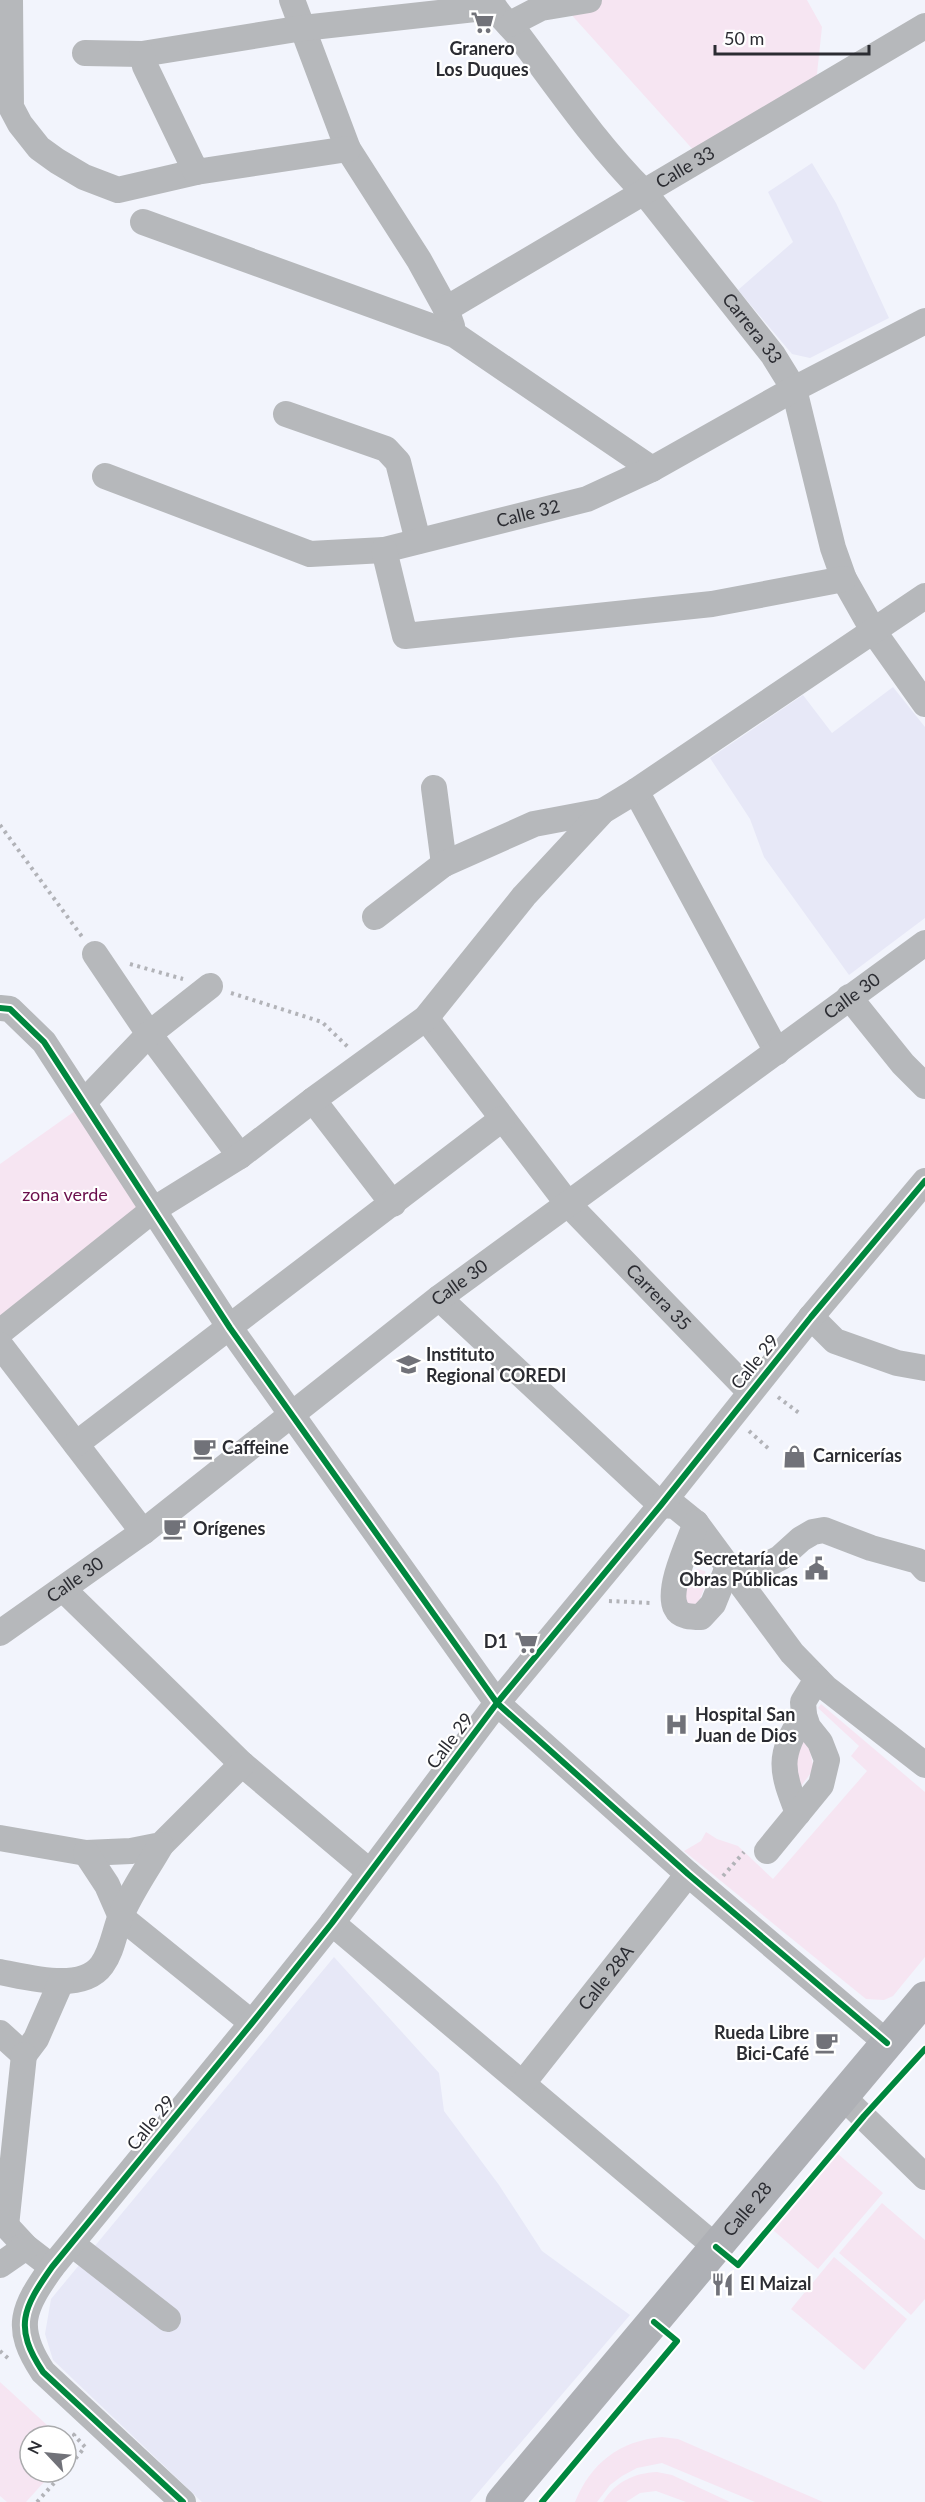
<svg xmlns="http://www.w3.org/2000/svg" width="925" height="2502" viewBox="0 0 925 2502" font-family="Lato,sans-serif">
  <rect width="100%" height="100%" fill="#f2f4fc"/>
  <path fill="#e7e8f7" d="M812 163 836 203 889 318 810 358 792 354 738 290 793 242 768 192Z
    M893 687 925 727V918L849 975 764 857 750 819 710 758 803 695 832 733Z
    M334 1957 439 2073 444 2111 499 2185 542 2251 630 2315 470 2502H202L53 2360 45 2334 51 2299Z"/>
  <path fill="#f6e5f2" d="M601 0H807L822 27 816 83 696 153 568 11Z
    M82 1106 149 1208 0 1328V1164Z
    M697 1569 705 1571C709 1580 702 1593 699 1602L694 1606 686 1603V1588L690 1584V1574Z
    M821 1704 925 1792V1957L893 1996 884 2000 866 1999 684 1851 701 1841 706 1832 717 1839 738 1846 773 1879 867 1771 851 1756 859 1746 818 1708Z
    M804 1740 809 1747 814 1769 801 1786 793 1761Z
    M838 2154 883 2193 818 2269 773 2230Z
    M882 2203 925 2240V2299L911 2315 839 2253Z
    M834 2257 907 2319 864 2370 791 2309Z
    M0 2382 59 2436H30V2472H53L26 2502H7L0 2496Z
    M662 2437 678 2439 823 2502H755L662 2463 637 2468 622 2476 610 2485 597 2502H575C591 2463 619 2441 662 2437Z
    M657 2472 672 2475 730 2502H686L656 2491 640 2493 626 2502H603C615 2482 634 2473 657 2472Z"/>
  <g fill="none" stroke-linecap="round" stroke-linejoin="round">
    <path stroke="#b2b3b8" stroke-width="4" stroke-dasharray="3 4.5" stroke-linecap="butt" d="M0 825 83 938
      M130 964 183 979
      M231 993 322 1022 349 1048
      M778 1397 799 1413
      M749 1431 770 1450
      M609 1601 652 1603
      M723 1876 744 1852
      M0 2351 10 2360
      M66 2470 85 2447 74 2435 77 2432
      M37 2502 64 2472"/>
    <g stroke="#b6b8bb" stroke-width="26">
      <path d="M10 0 11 107 20 124 39 148 57 161 84 177 118 190 196 172"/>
      <path d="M292 0 348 149 419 260 446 309 452 326"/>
      <path id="s1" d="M491 0C495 13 510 25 519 36 559 89 597 145 644 192L773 355 794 389 833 548 844 579 874 632 925 704"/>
      <path d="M510 24 541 8 589 0"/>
      <path d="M85 53 142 54 303 28 493 7"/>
      <path d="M142 54 145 66 196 172 348 149"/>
      <path d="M143 222 455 335 652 469"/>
      <path id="s2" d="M446 309 925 26"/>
      <path d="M286 414 386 449 398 462 418 541"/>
      <path id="s3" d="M105 476 310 554 384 550 587 499 652 469 794 389 925 321"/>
      <path d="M384 550 405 636 712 604 844 579"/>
      <path d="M434 788 444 864"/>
      <path d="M636 791 777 1052"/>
      <path d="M375 917 444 864 534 824 603 811"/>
      <path d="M95 954 149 1034 240 1156"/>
      <path d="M849 997 903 1064 925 1086"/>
      <path d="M0 1008 10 1009 44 1042 230 1328 497 1703 688 1874 887 2043"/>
      <path id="s4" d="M426 1018 568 1204 750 1392"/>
      <path d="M313 1100 393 1204"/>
      <path d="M84 1102 149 1034 210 986"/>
      <path d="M439 1298 661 1505 675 1506 696 1523 792 1653 826 1688 925 1765"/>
      <path d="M811 1317 835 1341 897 1363 925 1368"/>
      <path d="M0 1332 153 1210 240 1156 313 1100 426 1018 524 896 603 811 636 791 925 596"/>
      <path d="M0 1345 143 1532"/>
      <path d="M76 1444 502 1119"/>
      <path d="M696 1523C689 1542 666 1590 676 1608 680 1617 692 1617 701 1617L713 1604 728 1567"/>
      <path d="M737 1580 780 1558 801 1539 813 1532 824 1530 871 1548 918 1561 925 1569"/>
      <path d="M63 1589 242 1764 370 1872"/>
      <path id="s5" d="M0 1633 143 1532 439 1298 925 943"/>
      <path d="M798 1813C781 1770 777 1756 804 1715"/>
      <path d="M0 1838 86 1853 131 1851 161 1845 242 1764"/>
      <path d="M767 1851 821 1785 827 1760 820 1742 808 1727 804 1715 803 1702 817 1679"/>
      <path d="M86 1853 107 1885 121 1917 252 2023"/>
      <path d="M332 1923 716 2247"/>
      <path d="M0 1972C27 1977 82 1993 102 1965 112 1951 114 1934 120 1918 130 1893 148 1868 161 1845"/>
      <path d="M0 2033 24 2055 36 2039 61 1982"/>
      <path id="s6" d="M523 2083 688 1874"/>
      <path d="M843 2097 925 2177"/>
      <path d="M0 2219 26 2247 52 2267"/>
      <path d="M6 2226 24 2055"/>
      <path d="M72 2244 168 2319"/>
      <path d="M0 2265 26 2247"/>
      <path d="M183 2502 43 2372C13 2327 23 2308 52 2267L252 2023 332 1923 497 1703 661 1505 811 1317 925 1181"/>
    </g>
    <path stroke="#aeb0b5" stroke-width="33" id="s7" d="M502 2502 925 1998"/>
    <defs>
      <path id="cycleway" d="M0 1008 10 1009 44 1042 230 1328 497 1703 688 1874 887 2043
        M716 2247 738 2265 864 2116 925 2049
        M183 2502 43 2372C13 2327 23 2308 52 2267L252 2023 332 1923 497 1703 661 1505 811 1317 925 1181
        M542 2502 677 2341 654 2322"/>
    </defs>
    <use href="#cycleway" stroke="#fff" stroke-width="10"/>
    <use href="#cycleway" stroke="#00873e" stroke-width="6"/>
  </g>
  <defs>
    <symbol id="supermarket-bare" viewBox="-9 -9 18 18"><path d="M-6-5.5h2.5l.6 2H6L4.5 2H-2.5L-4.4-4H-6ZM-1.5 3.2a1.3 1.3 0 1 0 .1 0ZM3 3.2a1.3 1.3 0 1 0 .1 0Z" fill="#717279" stroke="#fff" stroke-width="2.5" paint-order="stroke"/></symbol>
    <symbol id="school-bare" viewBox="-9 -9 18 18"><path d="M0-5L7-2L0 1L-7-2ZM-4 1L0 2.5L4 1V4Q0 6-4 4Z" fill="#717279" stroke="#fff" stroke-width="2.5" paint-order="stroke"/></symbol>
    <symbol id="cafe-bare" viewBox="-9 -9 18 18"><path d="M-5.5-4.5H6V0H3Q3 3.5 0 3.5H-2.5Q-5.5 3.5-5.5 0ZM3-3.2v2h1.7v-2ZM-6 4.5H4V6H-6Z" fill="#717279" stroke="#fff" stroke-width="2.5" paint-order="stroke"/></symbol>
    <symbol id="shop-bare" viewBox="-9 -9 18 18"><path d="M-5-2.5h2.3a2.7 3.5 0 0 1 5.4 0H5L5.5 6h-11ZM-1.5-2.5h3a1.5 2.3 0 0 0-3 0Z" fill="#717279" stroke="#fff" stroke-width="2.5" paint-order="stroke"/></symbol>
    <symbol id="civic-bare" viewBox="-9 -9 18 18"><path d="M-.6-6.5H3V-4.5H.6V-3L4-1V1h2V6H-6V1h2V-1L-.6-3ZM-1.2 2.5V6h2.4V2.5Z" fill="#717279" stroke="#fff" stroke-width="2.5" paint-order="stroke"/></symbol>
    <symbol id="hospital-bare" viewBox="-9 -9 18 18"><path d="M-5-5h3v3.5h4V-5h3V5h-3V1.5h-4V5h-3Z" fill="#717279" stroke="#fff" stroke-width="2.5" paint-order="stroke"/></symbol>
    <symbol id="restaurant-bare" viewBox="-9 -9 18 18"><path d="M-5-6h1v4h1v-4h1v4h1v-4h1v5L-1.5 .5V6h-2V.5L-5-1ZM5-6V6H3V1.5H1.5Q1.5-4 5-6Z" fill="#717279" stroke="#fff" stroke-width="2.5" paint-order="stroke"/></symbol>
  </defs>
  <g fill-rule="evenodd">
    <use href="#supermarket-bare" x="466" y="6" width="33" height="33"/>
    <use href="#school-bare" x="392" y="1348" width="33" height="33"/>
    <use href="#cafe-bare" x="188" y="1432" width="33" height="33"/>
    <use href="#shop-bare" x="778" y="1440" width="33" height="33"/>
    <use href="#cafe-bare" x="158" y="1512" width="33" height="33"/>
    <use href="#civic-bare" x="800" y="1552" width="33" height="33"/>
    <use href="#supermarket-bare" x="510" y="1626" width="33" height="33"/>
    <use href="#hospital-bare" x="660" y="1708" width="33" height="33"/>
    <use href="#cafe-bare" x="810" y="2026" width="33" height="33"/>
    <use href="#restaurant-bare" x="706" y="2268" width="33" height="33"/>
  </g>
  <g text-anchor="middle" stroke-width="4.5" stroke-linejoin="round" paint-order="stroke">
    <g font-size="18" font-weight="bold" fill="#2b2c32" stroke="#fff" text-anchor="start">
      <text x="482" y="55" text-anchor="middle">Granero<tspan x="482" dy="21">Los Duques</tspan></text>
      <text x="426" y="1361">Instituto<tspan x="426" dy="21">Regional COREDI</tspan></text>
      <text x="222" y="1454">Caffeine</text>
      <text x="813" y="1462">Carnicerías</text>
      <text x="193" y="1535">Orígenes</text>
      <text x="798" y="1565" text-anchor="end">Secretaría de<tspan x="798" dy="21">Obras Públicas</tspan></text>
      <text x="508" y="1648" text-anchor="end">D1</text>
      <text x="695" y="1721">Hospital San<tspan x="695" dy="21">Juan de Dios</tspan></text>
      <text x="809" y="2039" text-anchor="end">Rueda Libre<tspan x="809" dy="21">Bici-Café</tspan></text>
      <text x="740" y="2290">El Maizal</text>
    </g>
    <g font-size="18" fill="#2b2c32" stroke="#fff">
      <text dy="6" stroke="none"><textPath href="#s2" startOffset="278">Calle 33</textPath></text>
      <text dy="6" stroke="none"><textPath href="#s1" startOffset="420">Carrera 33</textPath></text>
      <text dy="6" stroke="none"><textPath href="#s3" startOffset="442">Calle 32</textPath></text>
      <text dy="6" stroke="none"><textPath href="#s5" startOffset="1064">Calle 30</textPath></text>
      <text dy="6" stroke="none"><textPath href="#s5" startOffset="578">Calle 30</textPath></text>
      <text dy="6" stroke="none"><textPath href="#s4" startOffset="364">Carrera 35</textPath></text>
      <text transform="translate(755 1362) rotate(-51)" y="6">Calle 29</text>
      <text dy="6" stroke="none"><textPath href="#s5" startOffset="92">Calle 30</textPath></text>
      <text transform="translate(450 1741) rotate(-53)" y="6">Calle 29</text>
      <text dy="6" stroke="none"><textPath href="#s6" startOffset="134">Calle 28A</textPath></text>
      <text transform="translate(151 2123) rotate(-51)" y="6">Calle 29</text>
      <text dy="6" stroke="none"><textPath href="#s7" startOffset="382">Calle 28</textPath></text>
    </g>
    <g font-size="18" fill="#6a0e4b" stroke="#fff">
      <text x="65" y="1201">zona verde</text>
    </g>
  </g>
  <g transform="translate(48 2454) rotate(296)"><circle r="28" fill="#ffffff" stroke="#aaabad" stroke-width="1.5"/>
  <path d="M0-4.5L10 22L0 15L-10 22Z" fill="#717279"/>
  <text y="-9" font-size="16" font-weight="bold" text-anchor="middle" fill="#2b2c32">N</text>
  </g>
  <path d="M715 45v9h154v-9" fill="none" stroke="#2b2c32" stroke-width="3"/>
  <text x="724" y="45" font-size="18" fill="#2b2c32" stroke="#ffffff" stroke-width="4.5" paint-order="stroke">50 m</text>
</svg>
